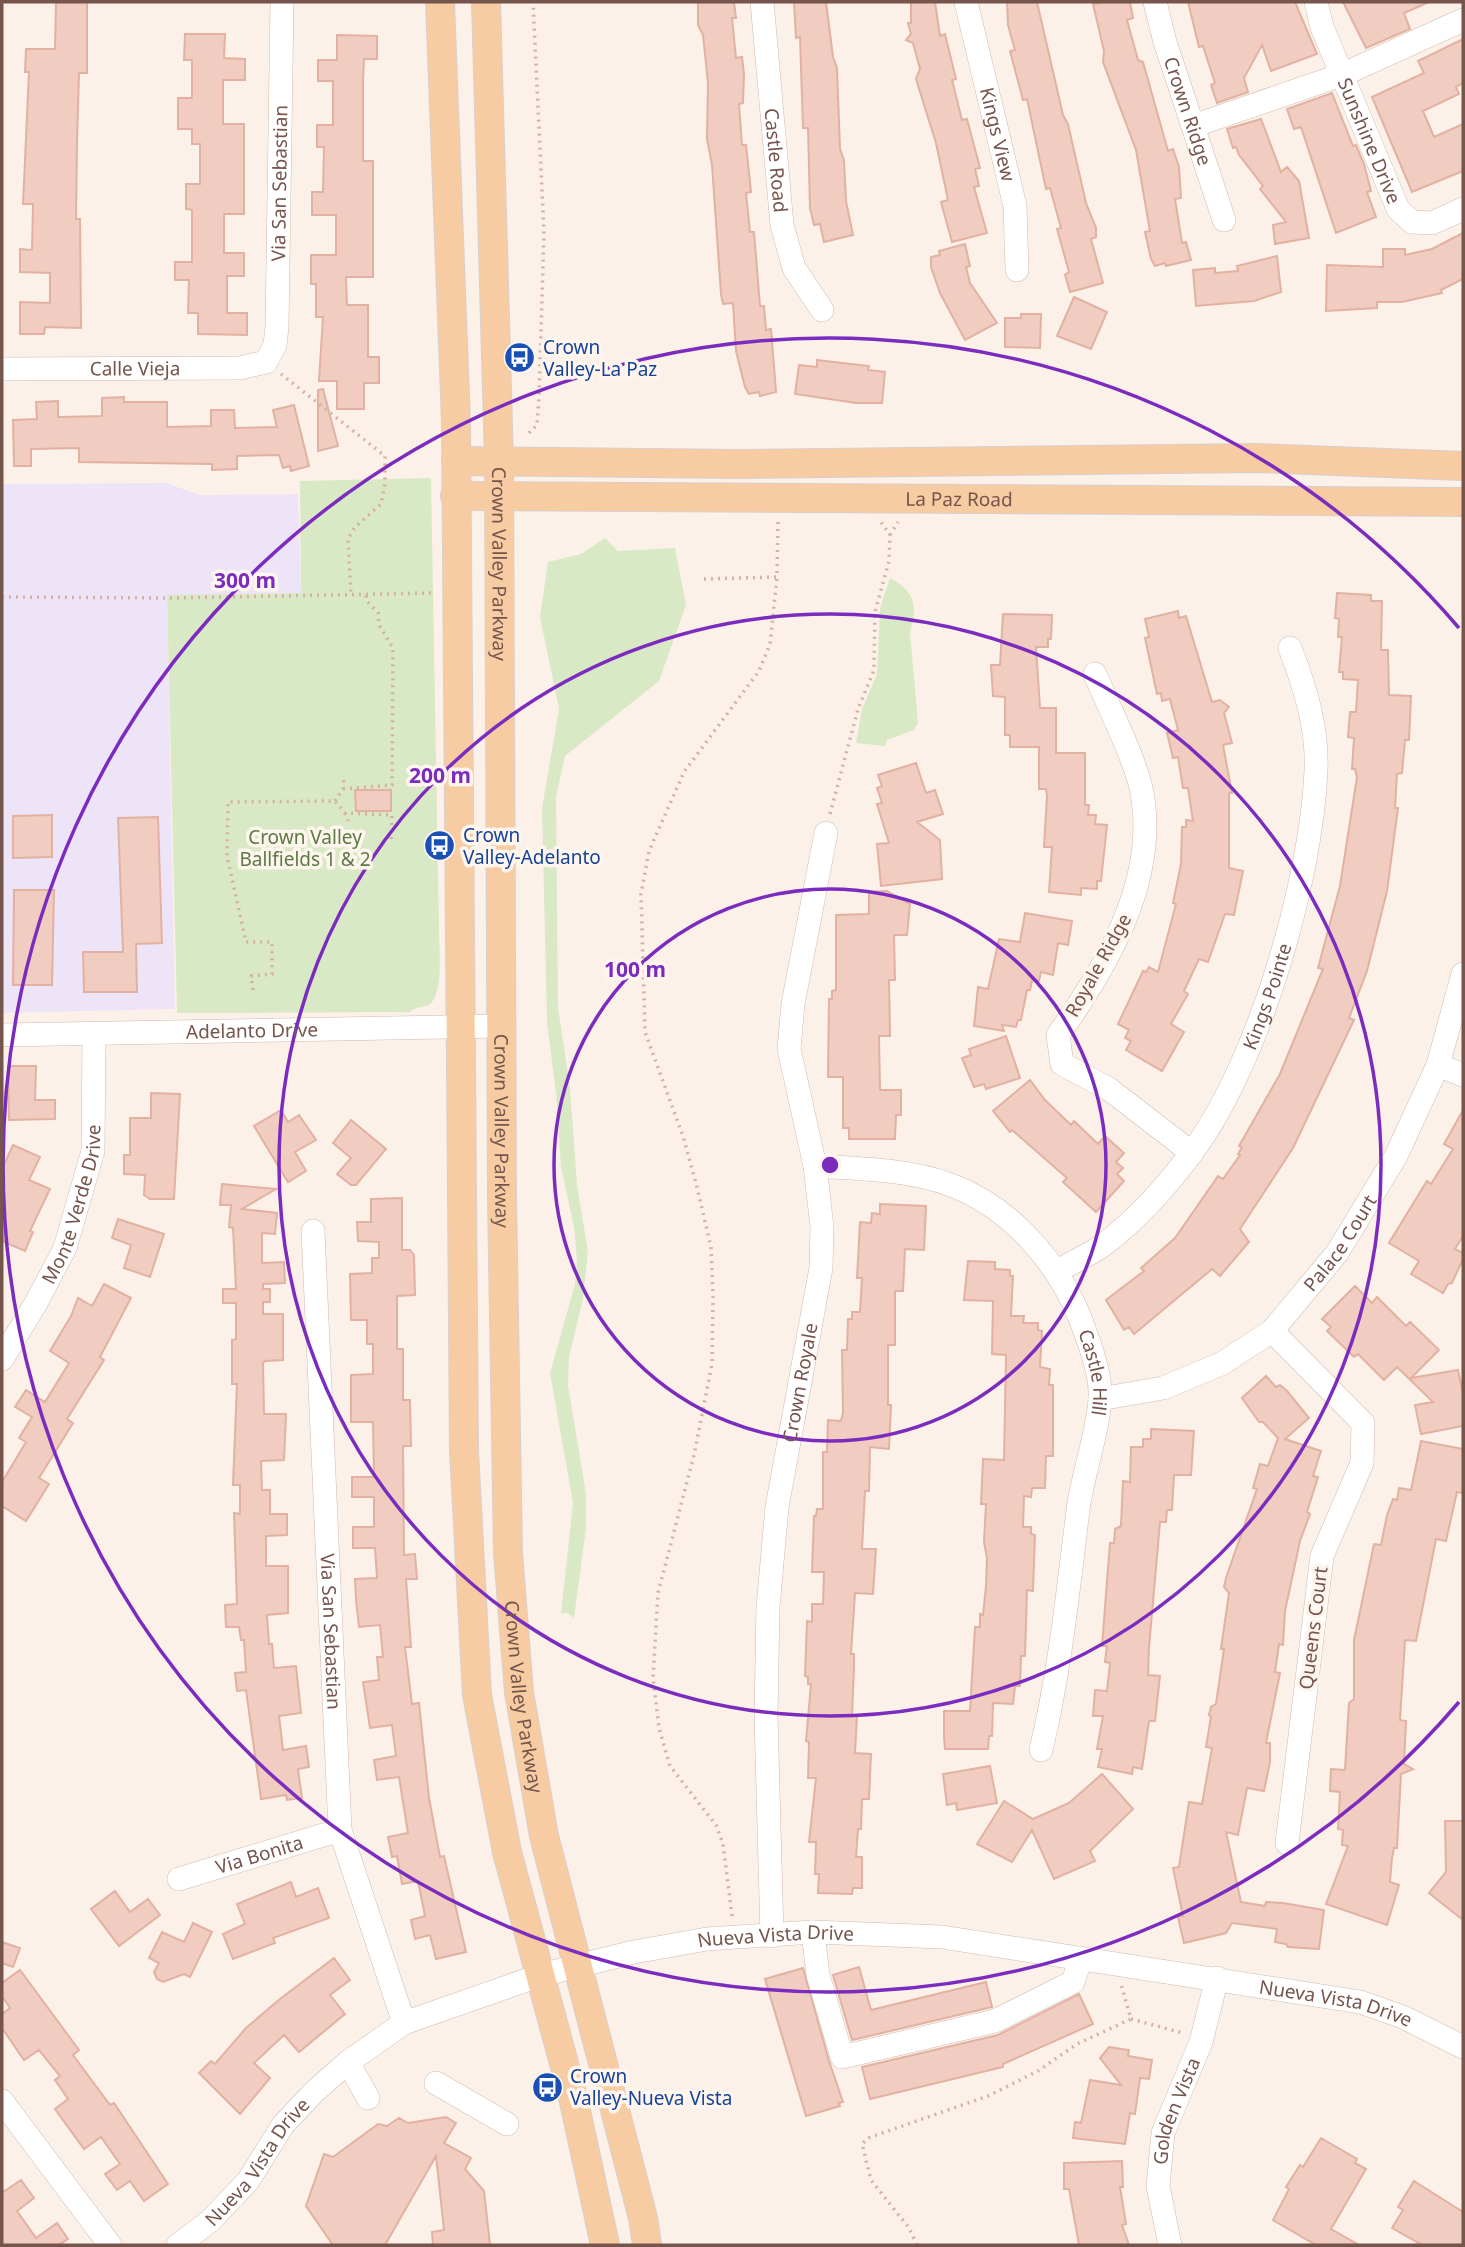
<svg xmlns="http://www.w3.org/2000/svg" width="1465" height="2247" viewBox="0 0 1465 2247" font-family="'Noto Sans',sans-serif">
  <rect width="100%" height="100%" fill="#fcf1e8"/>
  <path fill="#eee4f8" d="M166 483 200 495 298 494 301 593 167 596 175 1009 2 1013V484Z"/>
  <path fill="#d9e9c6" d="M431 478 439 928C439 945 444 993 430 1004 423 1008 416 1006 410 1012L177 1013 167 595 301 593 300 481Z
    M605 538 618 551 675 548 686 605 659 681 565 756 556 797 558 1007 570 1088 577 1185 588 1252 583 1299 569 1357 568 1386 586 1494V1529L574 1618 567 1613 561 1614 573 1503 550 1373 575 1284 577 1260 574 1227 561 1167 556 1093 547 1022 542 808 559 709 540 617 548 562 581 554Z
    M890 578C915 592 918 604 910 632L918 723 914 730 887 740 885 746 856 743 862 709 877 674 880 608Z"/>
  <path fill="#f0cdc0" stroke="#e2b1a1" stroke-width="2" d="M56 2H87V73H79L77 141 76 219H80L81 328 45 327 44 334H20V302L50 303V273L20 272V249L32 250 33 204H23L29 72H25L26 49H55Z
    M698 2H734L736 18H732L736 58 742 57 744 74 743 103 739 104 742 145H746L749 173 751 192 746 193 750 232H754L760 306H764L766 330 771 329 776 392 760 396 759 392 749 394 745 387 736 351 733 303 723 304 721 294 712 165 707 139 708 83 703 35 698 25Z
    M794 2H826L833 57 837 68 840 149 844 160 846 201 853 235 824 242 820 224 814 225 810 208 808 128H803L800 37 796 38Z
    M911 2H935L940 36 945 34 956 79 952 80 962 120 967 119 980 168 975 169 979 186 974 187 987 233 952 242 941 202 948 200 936 143 916 79 920 69 913 43 906 40 911 34 908 23H911Z
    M1007 2H1037L1063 115 1068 124 1086 203 1096 228V237L1091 239 1103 283 1070 292 1065 275 1069 272 1057 229 1061 228 1050 188 1046 189 1027 99 1023 100 1010 51 1015 50 1008 25Z
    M1103 2H1130L1133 18 1127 20 1138 60 1143 62 1168 151 1173 149 1179 167 1181 198 1175 199 1182 243 1186 242 1191 260 1166 266 1165 263 1155 266 1151 259 1145 232 1150 231 1136 150 1103 62 1104 51 1093 4Z
    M1188 2H1295L1317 54 1271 71 1262 45 1244 78 1248 92 1217 103 1211 85 1215 83 1203 46 1199 47Z
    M1343 2H1429L1404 13 1410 29 1366 48Z
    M185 34H225L224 58 245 59V80H223V124H244V214H224V253H244V276H227V313H247V335L198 334V313H188L189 280H175V262H192V210L186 209V184H200V144H192V129H178V98H192V60H184Z
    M337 35 377 36V59H364L363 80V161H373V277H346L347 305H368V357H379V383H364V409H337V381H319L323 317H316V284H311V255H336V215H312V192H323L324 147H317V125H333V81H318V60H337Z
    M1463 39V83L1456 87 1459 94 1423 111 1434 137 1463 124V171L1412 192 1372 97 1424 73 1418 61Z
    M1332 93 1353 146 1356 145 1364 164 1371 191 1367 192 1376 217 1336 233 1301 127 1294 129 1287 109Z
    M1261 119 1281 172 1287 167 1299 181 1309 238 1275 244 1273 225 1286 222 1260 189 1263 186 1239 155 1236 147 1233 148 1227 129Z
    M1463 233V279L1441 290 1442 293 1402 302H1377V308L1326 311 1327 265 1383 267V249H1405V255L1432 249Z
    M965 244 970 266 966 267 970 283 997 323 965 340 940 293 931 267V257L940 255 939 251Z
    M1277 256 1281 292 1254 301 1196 306 1193 270 1215 268V273L1238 271 1237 266Z
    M1074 297 1107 312 1091 349 1057 336Z
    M1021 314H1041L1040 348 1005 347V318H1021Z
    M817 360 869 366 868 370 885 372 882 403H856L795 394 799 365 817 367Z
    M323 389 338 446 318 451V390Z
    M124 397V402H167V427L211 426V410H234L235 428 277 427 273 410 294 405 309 466 291 471 290 466 283 468 279 455 237 456V469L212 470V464L79 462V448L31 449V466H14L13 420 37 419 36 402 58 401V417L102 416V398Z
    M1337 593 1371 595V601H1382L1381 650H1388L1389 695 1411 696 1409 740H1405L1402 773 1397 774 1395 808H1398L1387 891 1367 971 1349 1018 1354 1020 1293 1148 1240 1229 1249 1242 1220 1276 1212 1269 1134 1334 1129 1327 1124 1330 1106 1300 1144 1271 1141 1268 1175 1238 1218 1176 1223 1179 1240 1155 1238 1154 1242 1147 1239 1146 1280 1074 1323 969 1318 968 1340 886 1357 777 1355 769H1352L1354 738 1348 737 1350 712H1356L1358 680 1343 679V672H1339L1342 637H1338L1339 619 1335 618Z
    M1178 611 1179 618 1186 616 1212 702 1220 700 1229 707 1224 713 1232 743 1223 745 1232 793H1229V868L1243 871 1234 915 1225 914 1208 962 1199 959 1184 991 1188 994 1171 1024 1184 1032 1162 1071 1126 1050 1131 1041 1125 1038 1129 1030 1118 1024 1143 971 1146 972 1149 967 1158 972 1176 904 1173 903 1181 864 1182 827H1186V820L1193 821 1188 788H1183L1178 757 1173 758 1167 733 1178 730 1170 699 1162 701 1161 693 1157 694 1145 638 1149 637 1145 619Z
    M1003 614 1052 615 1051 639H1048V647H1036L1040 708H1056V753H1085V805H1089L1088 815H1096L1095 824 1107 825 1101 881H1097V889L1081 888V895L1049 892 1052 847H1044L1047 796 1046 789H1039V747H1010V735H1005V697L993 696 991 665H1000Z
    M916 763 926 793 935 790 943 814 917 822 940 840 942 879 881 886 877 844 889 843 877 804 882 803 877 788 882 786 878 775Z
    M355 790H391V811H356Z
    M52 815V857L13 858V816Z
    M158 817 162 943 136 944 137 992H84L83 952H123L118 818Z
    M14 890H54L52 985H13Z
    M887 891 910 904 907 935H894L895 980H889L890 1036H879L880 1090H901V1115H896L895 1139H849V1128H843V1077H828L829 999H832V991L836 990V915L869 914V892Z
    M1025 913 1072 921 1068 945 1058 943 1053 975 1041 972 1039 981 1032 980 1030 990H1027L1021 1020H1018L1016 1027 1002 1025 1004 1031 974 1026 978 987 988 989 999 939 1020 942Z
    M1006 1036 1020 1078 986 1089 984 1084 974 1087 962 1058 971 1055 969 1049Z
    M8 1066H36L35 1100H55V1119L9 1120Z
    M1030 1080 1045 1100 1071 1125 1074 1121 1098 1144 1105 1136 1124 1153 1116 1162 1123 1168 1117 1174 1124 1181 1096 1212 1063 1182 1067 1178 1012 1130 1010 1132 993 1111Z
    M151 1093 180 1094 174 1199H150L144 1195 145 1175 124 1174V1155H130V1118H151Z
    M281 1110 288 1122 299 1115 316 1140 295 1152 306 1171 288 1182 254 1126Z
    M1463 1110V1236L1455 1249 1463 1253V1259L1452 1283 1448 1284 1443 1293 1411 1274 1419 1261 1389 1243 1427 1181 1431 1184 1453 1149 1444 1144Z
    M351 1120 386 1149 356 1185H351L337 1174 351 1158 333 1143Z
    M13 1145 40 1157 29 1180 50 1189 30 1231 33 1232 25 1251 2 1241V1169Z
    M222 1184 276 1189 242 1209 277 1213 275 1234 262 1233V1263L284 1262 285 1283 263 1284V1289H270V1302H263V1314H283V1360L265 1361 263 1363 264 1414H286L284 1460 261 1461 262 1490H270V1514H287V1535L266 1536V1566H288V1613L267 1615 269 1644H272L274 1668 296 1666 301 1713 279 1716 283 1750 306 1746 309 1767 298 1769 302 1798 287 1800 286 1795 261 1799 246 1690 237 1691 235 1673 246 1672 244 1640H241L239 1627H226L225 1605 237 1604 234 1513 240 1514V1485H233L237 1384H232V1340L236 1339V1303H223V1289H236L233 1228 229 1227 231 1205H220Z
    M402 1198V1250H410L414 1255 415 1295 397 1296V1349H403V1400H410L411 1446H403L404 1552V1555L415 1554 417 1579H406L411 1647H405L412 1704 419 1703 429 1798 440 1857 444 1856 466 1952 436 1959 430 1935 415 1939 411 1920 425 1916 418 1881 402 1884 397 1856 392 1857 388 1837 408 1833 399 1777 377 1780 374 1760 396 1756 392 1725 370 1728 363 1682 379 1680 377 1657H383L380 1625 359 1627 356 1600 355 1579 377 1578 375 1548H353V1527H374V1497H352V1477H374L373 1422H351V1375L373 1374V1344H367V1320H351L350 1274 372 1273V1258H379V1242L358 1241 357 1222H371V1199Z
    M880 1204 926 1206 924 1250 905 1249 903 1291H895V1345H888V1405H891L889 1449 870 1447 869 1491H865L862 1549H876L873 1594 855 1593 851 1654H854V1668L852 1716H857L855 1753 871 1754 869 1799H862L861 1829H858L856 1857H862V1888H853L852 1894 818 1893 819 1874H815L816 1842H809L816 1778H808L809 1742 806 1741 811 1684H808V1677L805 1676 807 1621 812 1622V1604H823L824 1572H812L814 1516H816L817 1509H823V1452H827L828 1420 841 1421 843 1413 842 1350H847L848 1319H852V1312H860L862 1278H857L860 1222 871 1223 872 1213 880 1214Z
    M118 1219 164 1234 150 1277 124 1268 131 1245 112 1238Z
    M968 1261 995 1262V1269L1010 1270V1276H1013L1011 1316H1024L1023 1323H1038V1330L1042 1331 1040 1367 1050 1369 1049 1385H1053V1456H1046L1045 1488H1032L1031 1497 1024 1496 1023 1527H1031V1534L1035 1535 1033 1591 1027 1590 1025 1656H1021L1020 1686H1015L1013 1704 993 1703 992 1736H989L988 1749H945L944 1737V1711H970L975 1627H980V1614L983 1615 986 1586 987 1558 984 1542 986 1504H981L983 1459 1004 1460 1006 1355 992 1354 993 1301 964 1300Z
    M104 1284 131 1298 100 1357 104 1360 67 1419 73 1423 39 1478 49 1484 26 1521 2 1506V1482L26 1442 19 1438 32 1417 15 1407 26 1390 45 1402 69 1363 50 1351 71 1316 78 1298 92 1306Z
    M1355 1286 1372 1303 1377 1297 1406 1326 1410 1322 1439 1350 1411 1378 1458 1370 1463 1393V1426L1421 1434 1415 1405 1433 1402 1397 1367 1384 1380 1358 1354 1354 1357 1327 1331 1331 1327 1322 1319Z
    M1266 1376 1276 1387 1280 1385 1287 1391 1309 1418 1285 1439 1321 1451 1313 1476 1318 1477 1307 1512 1310 1514 1300 1541 1285 1611 1283 1645 1279 1644 1275 1672 1280 1673 1266 1743H1270V1762L1264 1791 1247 1788 1238 1835 1226 1832 1241 1902 1265 1906 1266 1902 1283 1903 1324 1910 1319 1949 1288 1947 1286 1944 1275 1942 1277 1929 1232 1923 1226 1933 1184 1943 1178 1917 1183 1916 1173 1868 1179 1867 1189 1802 1202 1804 1212 1748 1206 1747 1211 1717 1209 1715 1211 1707 1216 1704 1224 1649H1221L1229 1593 1224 1587 1226 1578 1257 1489 1253 1488 1260 1464 1268 1466 1278 1438 1263 1422H1259L1242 1398Z
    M1151 1429 1194 1431 1191 1475H1174L1172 1510H1167L1166 1522H1160L1149 1647 1148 1675 1160 1676 1155 1721H1149L1142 1769 1133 1767 1132 1774 1098 1767 1102 1749H1097L1103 1716H1093L1095 1690 1107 1691 1110 1663 1105 1662 1107 1646H1102L1110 1543H1114L1115 1529 1121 1526 1123 1481 1130 1482 1131 1447H1143V1439H1151Z
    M1421 1441 1463 1449V1493L1457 1492 1446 1541 1436 1539 1416 1641 1405 1640 1400 1720 1406 1721 1404 1764 1413 1769 1401 1774 1397 1848H1394L1392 1858 1390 1882 1399 1885 1387 1925 1326 1904 1348 1846 1342 1845 1343 1830 1338 1829 1340 1792 1330 1791 1331 1769 1345 1770 1349 1703 1354 1699V1640L1374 1544 1381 1545 1387 1515 1393 1499 1397 1500 1399 1488 1411 1490Z
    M990 1766 997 1803 957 1810 956 1803 947 1805 943 1774Z
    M1102 1774 1133 1809 1090 1851 1095 1861 1054 1879 1032 1830 1012 1862 977 1844 1004 1801 1033 1819 1069 1803Z
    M1445 1821H1463V1920L1429 1893 1446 1872Z
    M291 1882 296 1897 318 1888 329 1918 273 1938 275 1943 233 1959 223 1934 245 1924 237 1904Z
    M115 1891 130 1912 148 1899 160 1915 119 1946 91 1909Z
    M193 1923 212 1932 190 1977 184 1974 163 1982 157 1979 154 1972 159 1963 149 1958 162 1932 184 1942Z
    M2 1942 20 1948 13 1967 2 1963Z
    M334 1958 350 1980 330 1995 345 2014 299 2052 284 2035 254 2063 270 2078 240 2114 199 2073 211 2061 215 2064 246 2028 280 1999Z
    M859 1967 871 2010 986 1982 992 2007 852 2040 833 1975Z
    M803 1968 829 2061 843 2102 839 2103 840 2106 806 2116 765 1979Z
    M20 1970 79 2050 73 2055 110 2105 114 2103 168 2184 144 2201 130 2181 117 2190 105 2174 120 2164 101 2137 84 2149 55 2109 68 2099 55 2080 60 2076 39 2050 24 2060 2 2028V2014L10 2008 2 1996V1983Z
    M1079 1994 1093 2024 1003 2064V2067L870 2099 862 2067 998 2035Z
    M1109 2047 1129 2050 1128 2056 1152 2060 1149 2079 1140 2078 1135 2114 1130 2113 1125 2144 1073 2138 1075 2122 1081 2123 1090 2080 1121 2085 1100 2058Z
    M446 2117 456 2123 444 2143 471 2158 465 2169 484 2191 490 2245H433L432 2232 444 2230 436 2156 385 2245H333L306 2206 324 2154 333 2157 378 2124 387 2126 399 2118 408 2123Z
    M1321 2138 1357 2159 1355 2163 1366 2169 1331 2229 1359 2245H1316L1273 2220 1289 2189 1286 2187 1300 2165 1303 2167Z
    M1122 2161 1123 2187H1120L1126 2224 1122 2225 1129 2245H1079L1069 2189H1064V2163Z
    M21 2180 34 2198 17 2211 36 2238 57 2223 68 2239 59 2245H2V2190L3 2192Z
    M1414 2181 1463 2212V2245H1422L1392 2228 1403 2210 1398 2207Z"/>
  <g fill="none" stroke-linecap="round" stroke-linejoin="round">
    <defs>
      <g id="minor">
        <path id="s1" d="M762 2 782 225 794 268 822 310"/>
        <path id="s2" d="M966 2 1015 206 1017 270"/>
        <path id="s3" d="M1155 2 1165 42 1224 220"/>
        <path id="s4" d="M1316 2 1322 27 1398 209 1412 222 1432 223 1463 209"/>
        <path d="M1193 126 1344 74 1463 20"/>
        <path id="s5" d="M2 369 240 368 266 362 275 345 277 327 282 2"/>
        <path d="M1095 674C1109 708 1133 754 1141 788 1160 877 1107 966 1058 1035L1062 1064 1109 1089 1192 1153"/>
        <path id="s6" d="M2 1035 501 1026"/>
        <path d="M1438 1065 1463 1075"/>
        <path id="s7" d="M815 1166C860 1169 908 1169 951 1185 1010 1207 1057 1261 1080 1318 1089 1342 1102 1375 1100 1400 1097 1437 1083 1473 1078 1510 1068 1591 1060 1671 1041 1750"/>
        <path id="s8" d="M313 1231 340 1830 404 2023"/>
        <path id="s9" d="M1056 1272C1072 1262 1092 1254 1106 1243 1138 1218 1166 1187 1190 1155 1258 1066 1311 883 1316 771 1318 728 1305 687 1290 648"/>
        <path d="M1272 1331 1363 1423 1362 1463 1322 1556 1287 1843"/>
        <path id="s10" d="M2 1359 36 1303 65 1248 93 1151 94 1036"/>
        <path id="s11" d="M1100 1399 1163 1388 1221 1364 1272 1331 1337 1253 1396 1156 1438 1065 1463 974"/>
        <path id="s12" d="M179 1879 340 1830"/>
        <path d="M813 1932 818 1975 842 2057 995 2021 1073 1982 1081 1958"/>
        <path id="s13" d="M772 1936 766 1716 768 1607 777 1507 821 1268 822 1227 815 1166 789 1049 793 1004 826 833"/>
        <path d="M348 2062 368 2098"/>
        <path d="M436 2083 507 2124"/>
        <path d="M2 2101 110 2245"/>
        <path id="s14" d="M178 2245 210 2221 248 2181 283 2125 314 2092 348 2062 404 2023 541 1975 634 1952 707 1939 813 1932 942 1937 1360 2002 1403 2017 1463 2047"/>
        <path id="s15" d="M1170 2245 1158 2186 1163 2133 1201 2042 1217 1978"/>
      </g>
      <g id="major">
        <path d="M440 2 456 422 464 1450 477 1695 507 1852 573 2097 605 2245"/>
        <path id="s16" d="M486 2 499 461 502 1198 508 1553 519 1692 544 1836 643 2218 647 2245"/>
        <path d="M456 461 737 464 1257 458 1463 466"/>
        <path id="s17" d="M455 496 1463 502"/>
      </g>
    </defs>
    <use href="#minor" stroke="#cfbab0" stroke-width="24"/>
    <use href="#major" stroke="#d8cfcd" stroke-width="30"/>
    <path stroke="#d5b0a3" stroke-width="3.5" stroke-dasharray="2 5" stroke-linecap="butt" d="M281 374 385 456V484L381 504 355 527 348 539 351 596
      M529 433 537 425 539 398 544 232 533 2
      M890 535 898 522
      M704 579 777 577 778 521
      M2 597 171 598 434 593
      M343 789 392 785 393 648 379 625 378 613 366 600V595
      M335 801 343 789 344 778
      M345 813 348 821
      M830 814 858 709 874 670 875 612 889 561 890 535 881 522
      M253 990 251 976 272 974V942H246L227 856 228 802 335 801 345 813 392 815 391 839
      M732 1916 723 1844 716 1825 670 1766 659 1728 653 1678 658 1593 694 1455 712 1364 713 1297 711 1247 697 1187 683 1136 645 1032 641 894 649 851 684 772 759 671 770 644 777 577
      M1131 2019 1183 2033
      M917 2245 909 2228 871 2180 862 2144 868 2138 988 2096 1038 2071 1077 2044 1131 2019 1121 1984"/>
    <use href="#minor" stroke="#fff" stroke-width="23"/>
    <use href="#major" stroke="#f7cca3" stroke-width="28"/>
  </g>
  <g fill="none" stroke="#7b2cbf" stroke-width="3.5">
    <circle cx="830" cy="1165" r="276"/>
    <circle cx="830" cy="1165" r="551"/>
    <path d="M1459 1702A827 827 0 1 1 1459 628"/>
  </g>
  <defs>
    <symbol id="bus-disc" viewBox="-11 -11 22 22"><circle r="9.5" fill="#1a4fb4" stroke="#fef6ee"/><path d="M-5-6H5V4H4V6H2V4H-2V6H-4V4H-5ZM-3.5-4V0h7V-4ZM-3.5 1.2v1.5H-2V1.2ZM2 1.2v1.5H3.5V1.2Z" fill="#fff"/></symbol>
  </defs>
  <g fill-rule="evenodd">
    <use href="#bus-disc" x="502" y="340" width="35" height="35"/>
    <use href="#bus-disc" x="422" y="828" width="35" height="35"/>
    <use href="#bus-disc" x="530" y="2070" width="35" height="35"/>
  </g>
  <g text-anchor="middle" stroke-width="7" stroke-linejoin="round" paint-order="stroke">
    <g font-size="19" fill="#75554c" stroke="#fef6ee">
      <text dy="7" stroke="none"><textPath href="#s3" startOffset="114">Crown Ridge</textPath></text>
      <text dy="7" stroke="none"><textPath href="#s2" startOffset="136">Kings View</textPath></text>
      <text dy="7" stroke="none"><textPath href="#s4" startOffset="149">Sunshine Drive</textPath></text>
      <text dy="7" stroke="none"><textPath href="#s1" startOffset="159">Castle Road</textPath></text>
      <text dy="7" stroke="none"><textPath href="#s5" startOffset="446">Via San Sebastian</textPath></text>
      <text dy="7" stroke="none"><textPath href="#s5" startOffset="133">Calle Vieja</textPath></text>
      <text dy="7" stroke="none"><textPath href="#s17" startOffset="504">La Paz Road</textPath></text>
      <text dy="7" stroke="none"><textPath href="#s16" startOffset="562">Crown Valley Parkway</textPath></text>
      <text transform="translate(1098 965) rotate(-61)" y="7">Royale Ridge</text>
      <text dy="7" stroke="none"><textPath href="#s9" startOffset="357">Kings Pointe</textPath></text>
      <text dy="7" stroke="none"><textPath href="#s6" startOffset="250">Adelanto Drive</textPath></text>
      <text dy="7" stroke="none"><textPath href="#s16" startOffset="1129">Crown Valley Parkway</textPath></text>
      <text dy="7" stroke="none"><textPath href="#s10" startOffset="172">Monte Verde Drive</textPath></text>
      <text dy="7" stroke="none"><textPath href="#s11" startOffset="299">Palace Court</textPath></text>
      <text dy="7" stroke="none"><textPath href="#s7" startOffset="385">Castle Hill</textPath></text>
      <text dy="7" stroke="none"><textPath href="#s13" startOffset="556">Crown Royale</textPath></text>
      <text transform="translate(1313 1628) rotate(-83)" y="7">Queens Court</text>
      <text dy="7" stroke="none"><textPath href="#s8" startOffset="401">Via San Sebastian</textPath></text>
      <text dy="7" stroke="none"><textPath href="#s16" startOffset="1696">Crown Valley Parkway</textPath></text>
      <text dy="7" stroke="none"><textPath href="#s12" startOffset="84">Via Bonita</textPath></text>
      <text dy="7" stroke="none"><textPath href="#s14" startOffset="704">Nueva Vista Drive</textPath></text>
      <text dy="7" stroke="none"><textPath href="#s14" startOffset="1270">Nueva Vista Drive</textPath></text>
      <text dy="7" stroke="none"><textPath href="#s15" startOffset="138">Golden Vista</textPath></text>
      <text dy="7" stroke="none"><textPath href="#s14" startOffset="116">Nueva Vista Drive</textPath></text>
    </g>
    <g font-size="19" fill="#164399" stroke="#fef6ee" text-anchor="start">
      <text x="543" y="354">Crown<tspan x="543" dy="22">Valley-La Paz</tspan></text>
      <text x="463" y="842">Crown<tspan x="463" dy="22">Valley-Adelanto</tspan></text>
      <text x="570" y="2083">Crown<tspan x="570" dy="22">Valley-Nueva Vista</tspan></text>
    </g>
    <g font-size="19" fill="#5c7a44" stroke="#fef6ee">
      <text x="305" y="844">Crown Valley<tspan x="305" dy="22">Ballfields 1 &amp; 2</tspan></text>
    </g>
  </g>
  <circle cx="830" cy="1165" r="10" fill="#7b2cbf" stroke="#fef6ee" stroke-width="3.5"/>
  <g font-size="21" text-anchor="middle" font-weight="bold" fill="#7b2cbf" stroke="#fef6ee" stroke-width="7" stroke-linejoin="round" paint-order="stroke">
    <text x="245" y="588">300 m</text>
    <text x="440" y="783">200 m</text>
    <text x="635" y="977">100 m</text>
  </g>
  <rect width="1465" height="2247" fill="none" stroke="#75554c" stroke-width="7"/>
</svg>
